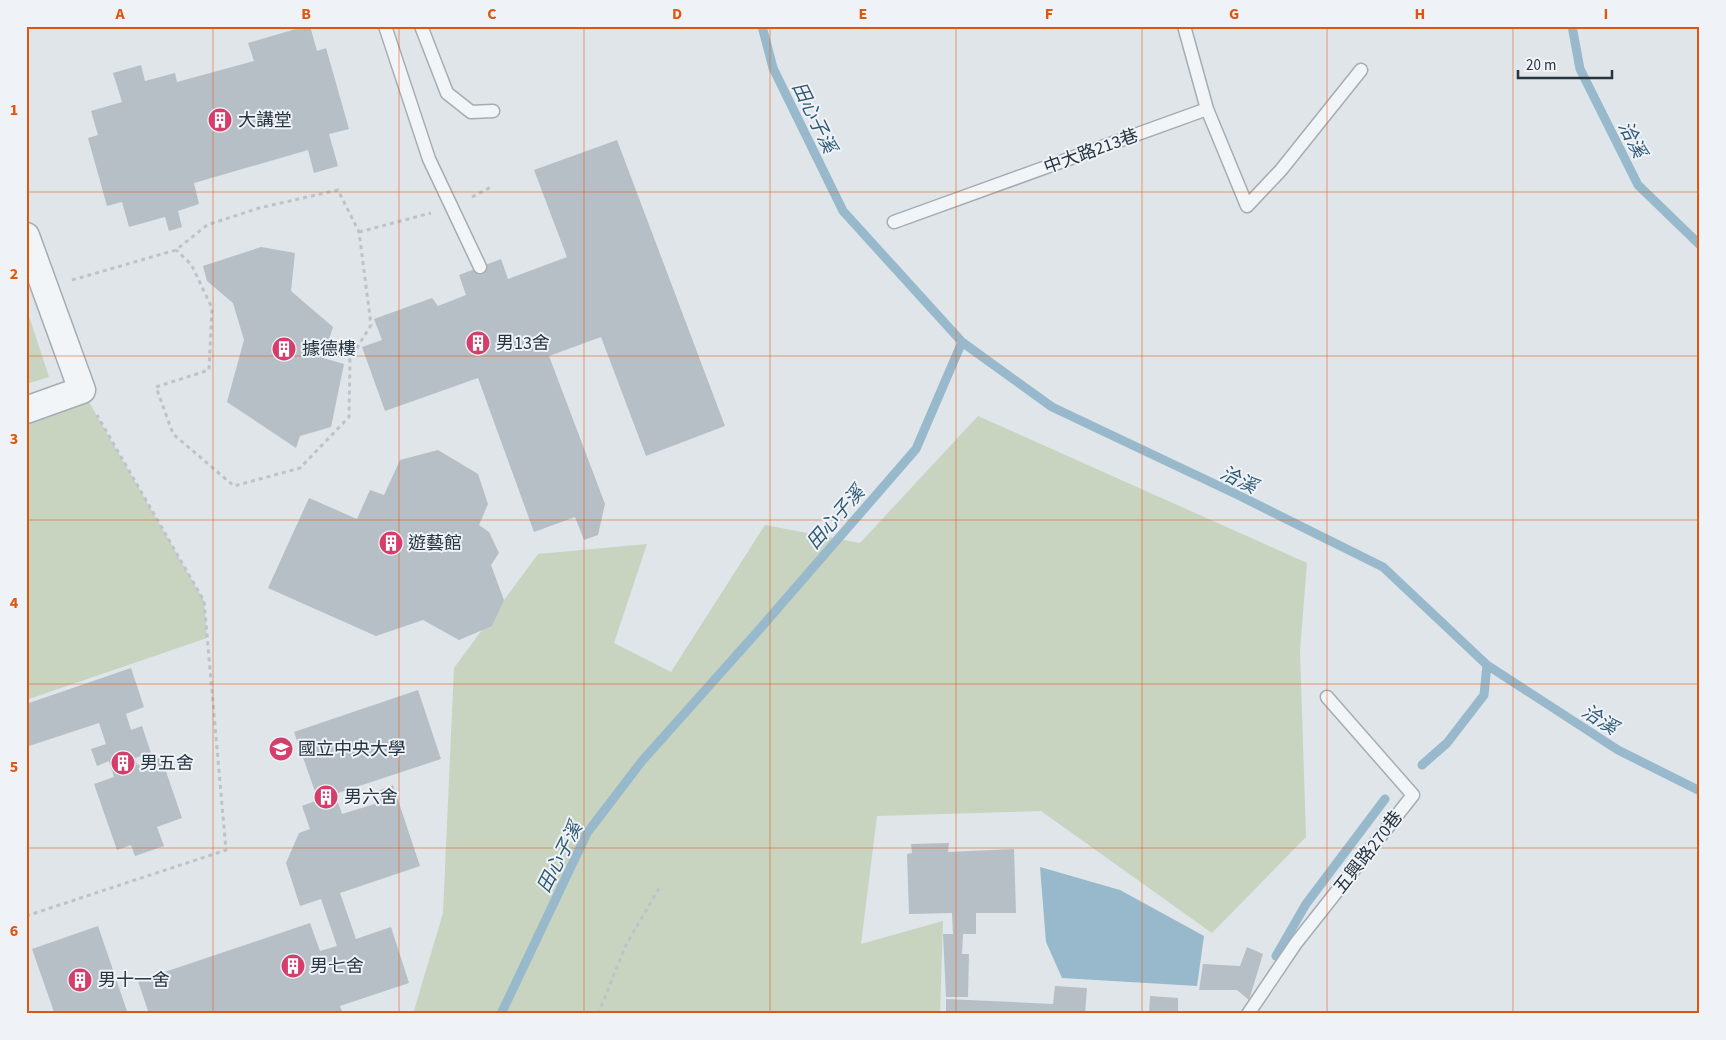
<svg xmlns="http://www.w3.org/2000/svg" width="1726" height="1040" viewBox="0 0 1726 1040" font-family="'Source Sans 3','Noto Sans TC',sans-serif">
  <rect width="100%" height="100%" fill="#dfe5e9"/>
  <path fill="#c8d3c0" d="M26 307 49 377 26 384Z
    M82 390 204 601 207 638 26 700V410Z
    M978 416 1307 563 1300 651 1306 837 1212 933 1041 811 877 816 861 944 943 921 940 1014H413L443 913 454 668 538 554 647 544 614 643 671 672 765 525 860 543Z"/>
  <path fill="#98b9cb" d="M1040 867 1120 890 1204 936 1197 986 1062 978 1046 942Z"/>
  <g fill="none" stroke-linecap="round" stroke-linejoin="round">
    <path stroke="#98b9cb" stroke-width="9" d="M1572 26 1580 69 1638 185 1700 245
      M962 342 1052 407 1238 495 1383 567 1487 665 1618 750 1700 791
      M1422 765 1447 743 1484 695 1487 665
      M1276 956 1306 904 1385 799
      M501 1014 587 833 642 761 758 631 916 449 962 342 843 211 773 68 762 26"/>
  </g>
  <path fill="#b6bfc6" d="M306 26H310L317 51 326 48 349 129 329 134 338 166 314 173 308 150 194 183 199 204 178 211 182 227 169 231 165 217 129 227 122 202 107 206 88 138 98 135 91 111 122 102 113 73 141 65 145 81 175 73 177 82 254 61 248 43Z
    M617 140 725 426 646 456 601 337 549 356 605 504 598 535 584 540 575 517 534 532 478 378 385 411 362 347 382 340 374 319 432 298 438 306 466 295 459 275 501 259 508 279 567 257 534 170Z
    M261 247 295 253 291 291 333 327 323 358 344 364 331 427 300 436 296 448 227 402 244 340 233 303 207 281 203 266Z
    M438 450 478 474 488 504 479 525 489 532 499 553 491 565 504 600 492 626 459 640 423 620 376 636 268 588 309 498 357 519 370 490 384 495 400 460Z
    M131 668 144 707 126 714 131 730 142 726 151 753 135 758 137 765 161 757 182 818 157 827 164 846 135 856 131 845 117 850 94 784 114 777 109 761 97 766 91 749 106 744 99 723 26 747V704Z
    M418 690 441 759 335 794 342 814 381 802 378 791 393 785 420 866 340 893 356 939 391 927 409 983 340 1006 343 1014H149L138 981 310 923 320 951 337 946 321 899 300 906 286 863 299 833 310 829 302 806 318 800 294 732Z
    M949 843 948 852 1014 849 1016 913H976V934H963L962 954H969L968 997H946L943 934H953L952 913 909 914 907 854 912 853 911 844Z
    M98 926 128 1014H53L54 1012 32 949Z
    M1247 947 1263 954 1249 1000 1237 990H1199L1203 964 1240 966Z
    M1055 986 1087 988 1085 1014H946V999L1053 1004Z
    M1150 996 1178 998V1014H1149Z"/>
  <g fill="none" stroke-linecap="round" stroke-linejoin="round">
    <defs>
      <path id="lane" d="M385 26 429 159 480 267
        M421 26 447 93 471 112 493 111
        M1207 109 1247 206 1281 170 1361 70
        M894 222 1207 109 1184 26
        M1248 1014 1296 943 1413 795 1327 697"/>
      <path id="street" d="M26 236 82 390 26 410"/>
    </defs>
    <use href="#lane" stroke="#a4adb3" stroke-width="15"/>
    <use href="#street" stroke="#a4adb3" stroke-width="29"/>
    <path stroke="#bdc3c8" stroke-width="3" stroke-dasharray="4 4" stroke-linecap="butt" d="M472 197 491 187
      M359 232 431 213
      M72 280 176 250 207 225 259 208 338 190 359 232 371 325 350 359 349 417 300 468 234 486 173 434 156 387 209 370 212 308 191 264 176 250
      M26 916 226 850 204 601 97 415
      M598 1014 626 945 661 885"/>
    <use href="#lane" stroke="#f2f5f7" stroke-width="12"/>
    <use href="#street" stroke="#f2f5f7" stroke-width="26"/>
  </g>
  <path fill="none" stroke="#de570f" stroke-width="1" stroke-opacity="0.55" d="M213 26V1014M399 26V1014M584 26V1014M770 26V1014M956 26V1014M1142 26V1014M1327 26V1014M1513 26V1014M26 192H1700M26 356H1700M26 520H1700M26 684H1700M26 848H1700"/>
  <defs>
    <symbol id="building-disc" viewBox="-11 -11 22 22"><circle r="9.5" fill="#d53d6b" stroke="#eff3f7"/><path d="M-4-6H4V6H1V3H-1V6H-4ZM-2.5-4.3h1.7v1.8h-1.7ZM.8-4.3h1.7v1.8H.8ZM-2.5-1h1.7V.8h-1.7ZM.8-1h1.7V.8H.8Z" fill="#fff"/></symbol>
    <symbol id="university-disc" viewBox="-11 -11 22 22"><circle r="9.5" fill="#d53d6b" stroke="#eff3f7"/><path d="M0-5L7-2L0 1L-7-2ZM-4 1L0 2.5L4 1V4Q0 6-4 4Z" fill="#fff"/></symbol>
  </defs>
  <g fill-rule="evenodd">
    <use href="#building-disc" x="206" y="106" width="28" height="28"/>
    <use href="#building-disc" x="464" y="329" width="28" height="28"/>
    <use href="#building-disc" x="270" y="335" width="28" height="28"/>
    <use href="#building-disc" x="377" y="529" width="28" height="28"/>
    <use href="#university-disc" x="267" y="735" width="28" height="28"/>
    <use href="#building-disc" x="109" y="749" width="28" height="28"/>
    <use href="#building-disc" x="312" y="783" width="28" height="28"/>
    <use href="#building-disc" x="279" y="952" width="28" height="28"/>
    <use href="#building-disc" x="66" y="966" width="28" height="28"/>
  </g>
  <g text-anchor="middle" stroke-width="4" stroke-linejoin="round" paint-order="stroke">
    <g font-size="18" fill="#273541" stroke="#eff3f7" text-anchor="start">
      <text x="238" y="126">大講堂</text>
      <text x="496" y="349">男13舍</text>
      <text x="302" y="355">據德樓</text>
      <text x="408" y="549">遊藝館</text>
      <text x="298" y="755">國立中央大學</text>
      <text x="140" y="769">男五舍</text>
      <text x="344" y="803">男六舍</text>
      <text x="310" y="972">男七舍</text>
      <text x="98" y="986">男十一舍</text>
    </g>
    <g font-size="18" fill="#273541" stroke="#eff3f7">
      <text transform="translate(1091 151) rotate(-20)" y="6">中大路213巷</text>
      <text transform="translate(1368 852) rotate(-52)" y="6">五興路270巷</text>
    </g>
    <g font-size="19" font-style="italic" fill="#2f5a77" stroke="#eff3f7">
      <text transform="translate(815 117) rotate(64)" y="7">田心子溪</text>
      <text transform="translate(1633 139) rotate(63)" y="7">洽溪</text>
      <text transform="translate(1239 479) rotate(26)" y="7">洽溪</text>
      <text transform="translate(835 517) rotate(-49)" y="7">田心子溪</text>
      <text transform="translate(1600 719) rotate(33)" y="7">洽溪</text>
      <text transform="translate(559 857) rotate(-63)" y="7">田心子溪</text>
    </g>
  </g>
  <rect width="1726" height="1040" fill="none" stroke="#eff3f7" stroke-width="55"/>
  <path d="M1518 70v8h94v-8" fill="none" stroke="#273541" stroke-width="2.5"/>
  <text x="1526" y="70" font-size="15" fill="#273541" stroke="#eff3f7" stroke-width="4" paint-order="stroke">20 m</text>
  <rect x="28" y="28" width="1670" height="984" fill="none" stroke="#de570f" stroke-width="2"/>
  <g font-size="16" text-anchor="middle" font-weight="bold" fill="#de570f">
    <text x="120" y="19">A</text>
    <text x="306" y="19">B</text>
    <text x="492" y="19">C</text>
    <text x="677" y="19">D</text>
    <text x="863" y="19">E</text>
    <text x="1049" y="19">F</text>
    <text x="1234" y="19">G</text>
    <text x="1420" y="19">H</text>
    <text x="1606" y="19">I</text>
    <text x="14" y="115">1</text>
    <text x="14" y="279">2</text>
    <text x="14" y="444">3</text>
    <text x="14" y="608">4</text>
    <text x="14" y="772">5</text>
    <text x="14" y="936">6</text>
  </g>
</svg>
